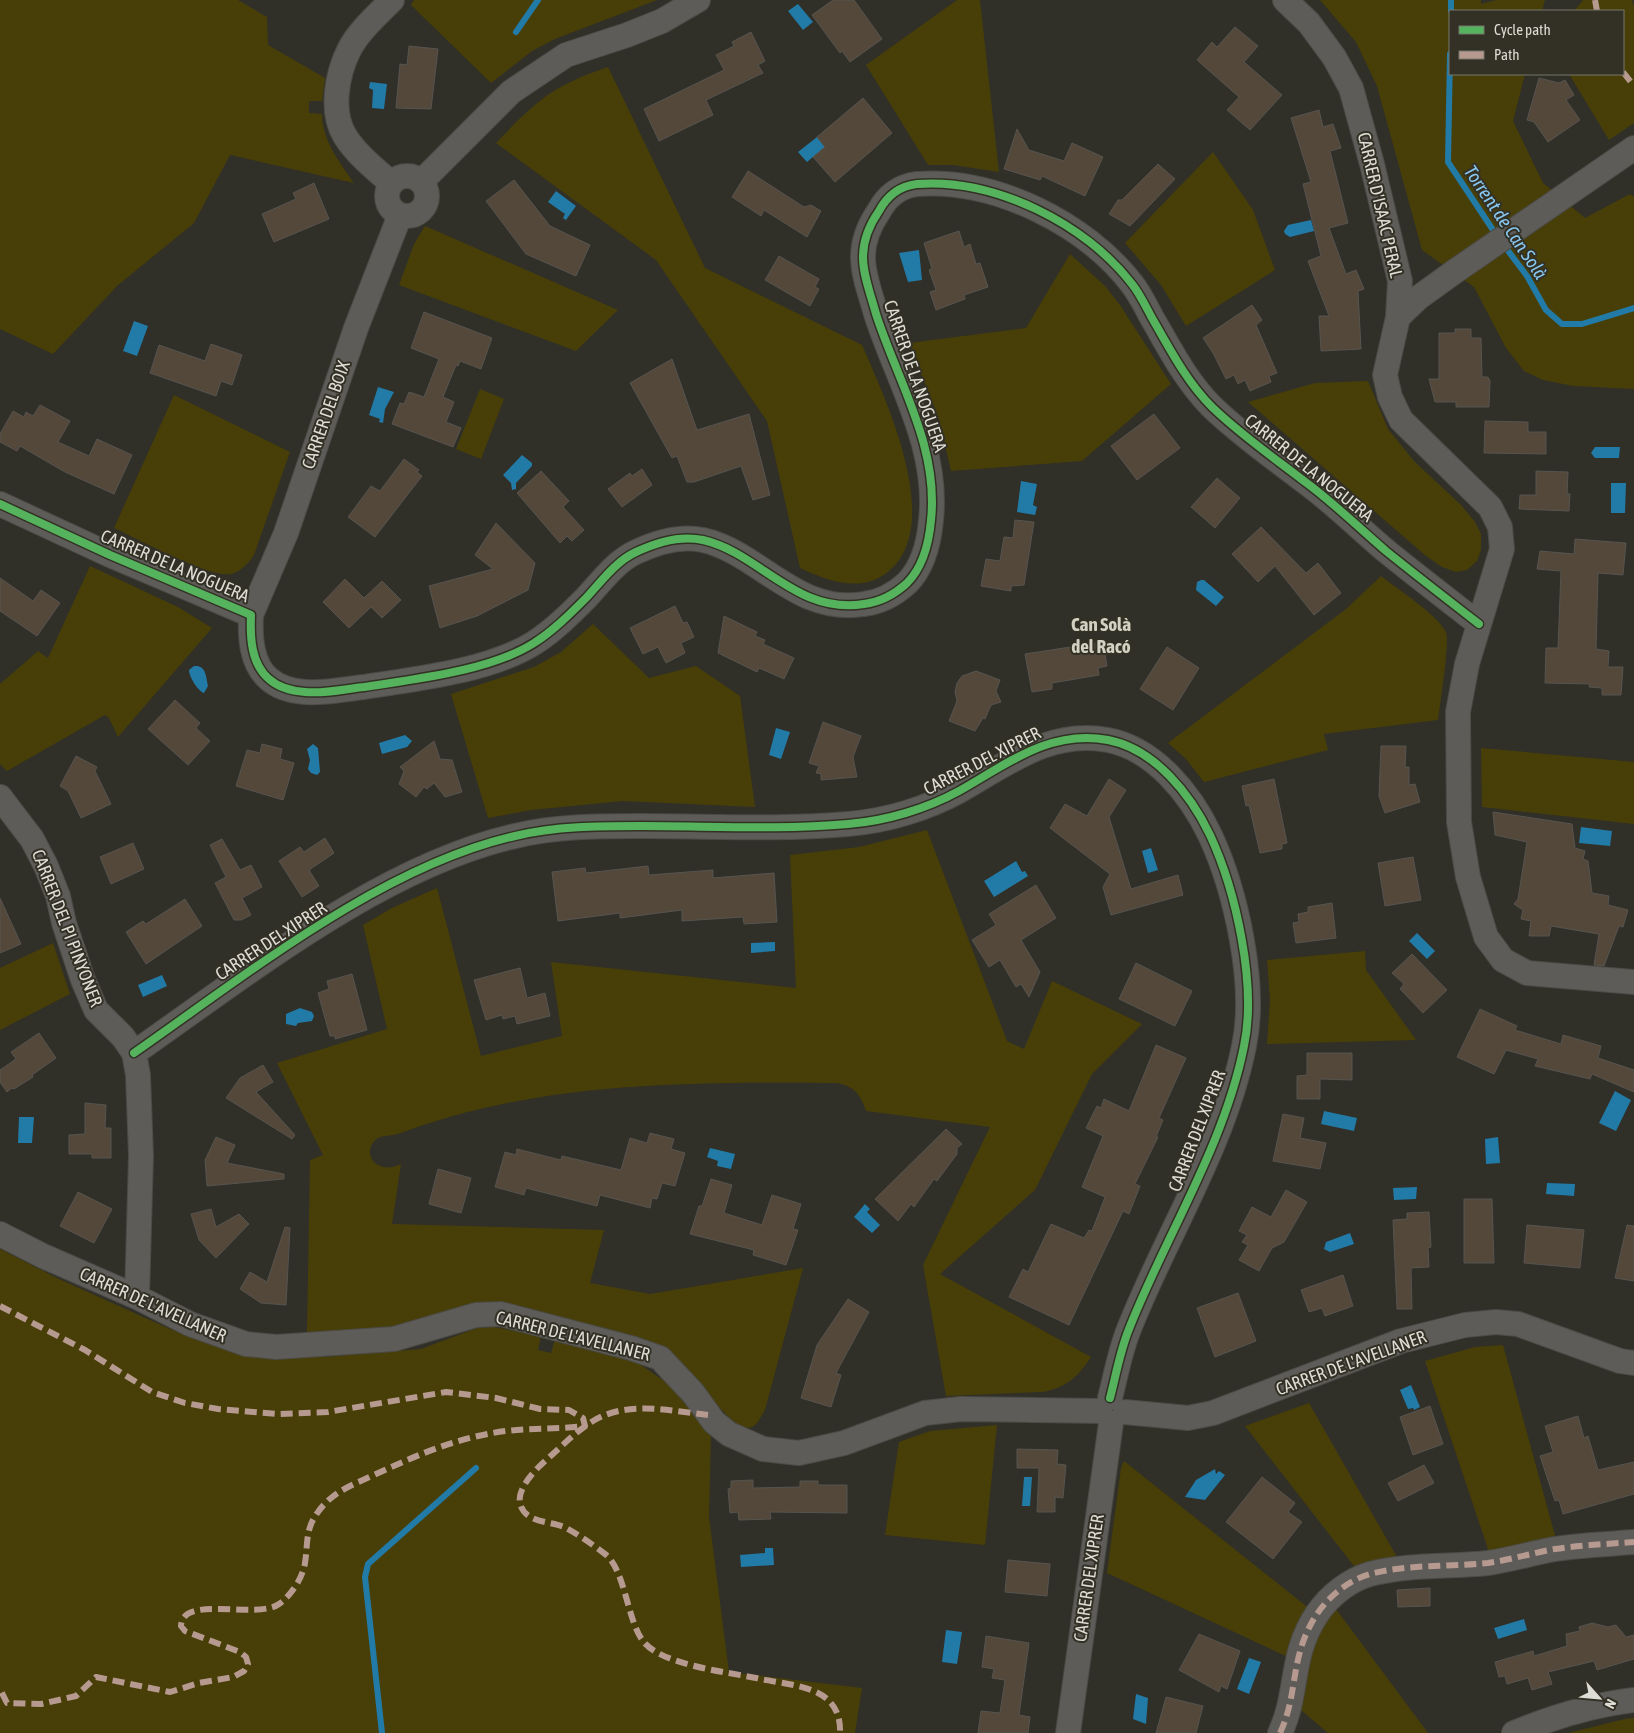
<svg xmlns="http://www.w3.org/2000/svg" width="1634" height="1733" viewBox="0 0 1634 1733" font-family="'Asap Condensed',sans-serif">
  <rect width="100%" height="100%" fill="#302f28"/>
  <path fill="#483f08" d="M0 0H238L267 17 268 45 325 78 322 101H309V113L322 114C322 140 340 163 354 183L230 155 194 223 117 286 53 354 0 329Z
    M414 0H657L555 39 532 51 491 83 411 5Z
    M957 0H980L999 172 953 165H928L866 65Z
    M1320 0H1481V4L1496 0H1545L1542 11H1450V74H1525L1513 121 1543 183 1585 218 1630 194 1634 197V389L1573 386 1543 380 1524 371 1506 348 1474 287 1422 250 1377 86 1356 42Z
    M1583 0H1632L1634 6V123L1609 140 1569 74H1623V11H1574Z
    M608 67 705 268 862 345C885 398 945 524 889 571 862 594 828 581 800 568L767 421 656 260 496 143C536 101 552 86 608 67Z
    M1213 152 1253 210 1275 270 1186 326 1161 285 1125 243Z
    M425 226 618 310 576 351 399 285 414 244Z
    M1070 254 1106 287 1120 305 1171 384 1082 461 951 471 939 419 909 343 1026 328Z
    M1368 381 1388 429 1414 461 1461 505 1475 522 1481 534V550L1477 561 1467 570 1456 572 1442 567 1426 556 1248 402 1315 383Z
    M480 389 504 399 481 459 456 449Z
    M174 395 290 452 254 555C249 563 240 572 231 574 211 579 136 538 114 528Z
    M90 566 178 607 212 628 118 737 109 718 105 715 7 771 0 764V684L38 651 48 658Z
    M1381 576C1397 589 1437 614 1446 632 1450 640 1440 705 1438 720L1324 734 1328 750 1204 782 1186 759 1168 743 1346 609Z
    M593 624 649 678 696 666 740 696 755 807 623 801 531 810 488 818 451 694 534 667 561 652Z
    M1481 748 1634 762V824L1482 807Z
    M927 830 1007 1041 1024 1049 1052 981 1142 1024 1092 1074 1035 1190 940 1274 1091 1357C1078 1377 1066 1388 1042 1392L946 1396 923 1265 990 1127 866 1111C861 1095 853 1085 836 1083 687 1082 539 1081 398 1134 391 1136 384 1135 378 1138 360 1150 374 1177 401 1164L392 1224 604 1230 590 1283 650 1294 803 1268 765 1410C761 1416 757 1428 748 1428 727 1426 692 1370 674 1356 663 1347 648 1342 635 1337L511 1304C475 1299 445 1316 410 1324 376 1332 342 1333 307 1333L310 1160 323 1155 277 1063 387 1029 363 925 392 908 437 888 481 1056 562 1036 551 962 796 988 790 855 859 847Z
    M53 943 70 994 0 1030V968Z
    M1365 951 1366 970 1416 1040 1267 1044 1270 1000 1267 960Z
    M0 1249 59 1279 170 1329 246 1357H325L421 1349 477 1328 494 1327 541 1336 538 1350 551 1353 555 1339 638 1363 670 1385 711 1435 709 1517 729 1672 862 1688 855 1733H0Z
    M1503 1345 1557 1543 1490 1555 1425 1361 1475 1347Z
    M1309 1403 1401 1564 1357 1570 1245 1426Z
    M997 1425 985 1545 885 1535 899 1442 930 1431Z
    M1124 1461 1311 1610 1288 1657 1107 1573 1121 1468Z
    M1333 1605 1428 1733H1328L1295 1705 1306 1656Z
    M1634 1718V1733H1568L1625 1719Z"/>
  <path fill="#227ba7" d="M798 4 813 22 803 30 788 11Z
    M370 82 387 84 384 109 372 108 373 90 369 88Z
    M817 137 825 147 807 162 798 152Z
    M556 191 576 206 566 220 563 218 565 214 548 202Z
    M1311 220 1314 231 1290 237 1285 234 1284 231 1288 225Z
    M919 250 922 280 908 282 899 253Z
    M134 321 148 326 137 356 123 351Z
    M378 387 394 392 385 409 383 423 379 422 380 419 369 415Z
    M1595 447H1620L1619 458H1595L1591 453Z
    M522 455 532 463V466L516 483V489L512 490 511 483 503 475Z
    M1021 481 1037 484 1033 505 1037 507 1035 515 1017 512Z
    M1611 483H1626L1625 513H1611Z
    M1201 580H1204L1224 597 1216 606 1196 590 1197 582Z
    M194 666C206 665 206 676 208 686L204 693C198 691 189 677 189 670Z
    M776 728 790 732 781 759 769 755Z
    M405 735 412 741 407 747 382 754 379 743Z
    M313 744 318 748 320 772 317 775 311 773 308 769 310 760 307 749Z
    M1581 827 1612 831 1610 846 1579 843Z
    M1151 848 1158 870 1148 873 1142 851Z
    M1016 861 1022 872 1025 871 1028 876 994 897 984 881Z
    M1417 933 1435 951 1427 959 1409 941Z
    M775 942V951L751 953V943Z
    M162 975 167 986 143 997 138 985Z
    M300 1008 312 1012 314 1016 312 1021 298 1023 296 1026 286 1024V1014Z
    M1615 1091 1631 1100 1616 1131 1599 1123Z
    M1324 1111 1357 1118 1354 1131 1321 1124Z
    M19 1117H34L32 1143H18Z
    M1498 1137 1500 1163 1486 1164 1485 1139Z
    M710 1148 735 1154 731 1169 717 1166 718 1161 707 1157Z
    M1547 1183 1575 1184 1574 1196 1546 1194Z
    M1417 1187 1416 1199 1394 1200 1393 1188Z
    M865 1204 870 1209 867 1212 880 1225 872 1233 854 1217Z
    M1350 1233 1354 1244 1330 1252 1324 1249 1326 1242Z
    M1411 1385 1420 1407 1414 1410 1413 1408 1408 1409 1400 1390Z
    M1215 1469 1216 1474 1219 1471 1225 1475 1205 1500 1185 1497 1196 1480Z
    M1024 1477H1032L1030 1506H1022Z
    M765 1548H773L774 1565 741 1567 740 1555 765 1553Z
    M1524 1619 1527 1630 1498 1639 1494 1628Z
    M946 1630 962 1632 957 1664 942 1662Z
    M1249 1658 1261 1662 1249 1694 1237 1689Z
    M1136 1694 1148 1698 1146 1724 1133 1719Z"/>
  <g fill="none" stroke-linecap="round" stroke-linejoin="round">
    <path stroke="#227ba7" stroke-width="6" d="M1451 0V11
      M516 32 538 0
      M1450 54 1448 162 1497 236
      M1503 244 1527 276 1546 310 1562 324H1582L1634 308
      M382 1733 365 1577 368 1564 476 1468"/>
  </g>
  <path fill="#54483a" stroke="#575450" d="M833 0H854L882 39 850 62 842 51 840 53 812 15Z
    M1235 27 1258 46 1244 62 1282 95 1250 130 1227 110 1239 97 1197 60 1212 42 1217 47Z
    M751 32 765 61 758 65 763 73 706 100 713 115 659 141 644 109 724 70 716 55 734 46 732 42Z
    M409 46 438 49 431 109 396 108 400 64 407 65Z
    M1539 78 1559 83 1565 80 1574 95 1566 100 1580 120 1548 142 1534 122 1527 120Z
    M863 98 892 133 835 182 813 157 825 147 817 137Z
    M1319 110 1323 127 1333 124 1341 148 1330 151 1348 223 1329 228 1346 274 1356 270 1364 289 1358 291 1361 349 1321 351 1319 316H1329L1308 261 1321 256 1303 184 1311 182 1291 118Z
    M1017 129 1029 150 1064 161 1072 143 1103 157 1085 196 1042 176 1040 180 1004 169Z
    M1158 164 1175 179 1130 226 1109 214 1118 200H1122Z
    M748 171 804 207 811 205 821 211 807 237 764 210 761 216 732 197Z
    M514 180 550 226 590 245 576 276 526 254 486 201Z
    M314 183 329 219 274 242 262 214 296 199 293 193Z
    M959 231 964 247 970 244 976 264 980 263 988 287 964 295 965 299 936 310 930 292 936 290 929 270 932 269 924 243Z
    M779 256 819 279 815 287 819 289 810 306 765 280Z
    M1252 305 1262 320 1256 325 1277 373 1269 376 1271 382 1250 391 1245 380 1238 384 1234 375 1226 379 1213 353 1203 338Z
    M424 312 492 338 481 369 460 361 458 366 456 365 443 397 454 402 446 422 461 428 453 447 392 424 400 403 404 404 409 392 424 397 439 359 411 348Z
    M1455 329H1471V338H1481L1482 377H1488L1490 381 1489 407H1456V402H1435L1429 379H1439V333H1455Z
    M211 344 242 355 232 385 221 381 216 396 150 373 159 345 205 361Z
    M672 359 697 430 749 414 770 495 753 500 741 466 694 482H687L677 456 672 458 630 383Z
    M40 405 70 421 58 442 89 456 97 439 132 455 114 494 65 472 20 446 17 451 0 442V434L13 411 24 417 26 412 33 416Z
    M1154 414 1180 448 1137 480 1111 446Z
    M1485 421 1528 422V432H1546V454L1484 453Z
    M404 459 419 470 417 472 422 476 375 537 348 517 371 486 380 491Z
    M642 469 652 485 622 507 608 489 630 473 632 476Z
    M541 471 569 501 563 507 584 530 572 541 567 536 560 543 517 493Z
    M1536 471 1568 472 1567 494H1570L1569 511 1519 509 1520 495H1536Z
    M1217 478 1240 498 1215 528 1191 507Z
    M1015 520 1034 522 1024 585 1011 586V591L981 586 986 559 1000 561 1004 537 1013 538Z
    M496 523 535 563 528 590 477 616 440 628 429 586 493 569 475 555Z
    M1261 527 1306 573 1318 563 1341 593 1314 615 1275 566 1258 582 1232 554Z
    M1575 539 1626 543 1623 575 1598 573 1596 649 1609 651 1608 667H1623L1621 695H1602V688L1589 687 1590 684 1545 683 1546 648H1558L1561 571 1537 569 1540 551 1574 554Z
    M0 578 33 601 41 590 60 603 37 636 0 611Z
    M345 579 364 598 382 581 401 600 382 618 371 607 349 628 323 602Z
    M675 606 683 623 687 622 694 637 681 643 685 653 666 663 658 647 643 654 630 628Z
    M724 616 757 632 755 636 765 640 763 644 794 658 784 679 759 668 757 672 718 653Z
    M1103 642 1107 666 1098 668 1099 675 1052 683V689L1032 692 1025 654Z
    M1167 647 1199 668 1173 710 1140 689Z
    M976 671 1000 680 996 691 1001 702 991 705 985 719 983 718 975 731 949 721 957 701 955 692 957 683 962 676Z
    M175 700 200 723 196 728 210 741 188 765 148 729Z
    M823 722 861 736 853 757 857 777 821 780V774L816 773 819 766 809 763Z
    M434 741 440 759 452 760 462 792 445 797 434 783 427 789 424 787 416 797 399 784 404 771 400 767Z
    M262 744 282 749 280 759 294 763 283 800 236 786 247 750 260 753Z
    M1381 746H1406L1405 767H1409V785L1415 784 1420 802 1385 813 1379 796Z
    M76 756 97 767 95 771 111 804 81 818 68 791 60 786Z
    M1109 779 1126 790 1109 817 1131 889 1178 875 1183 895 1111 915 1103 887 1110 874 1050 828 1065 804 1087 816Z
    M1274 779 1287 843 1282 844V849L1260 853 1249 805 1246 806 1242 786Z
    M1493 812 1572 824 1575 848 1585 851 1583 859 1588 861 1592 893 1609 896 1608 905 1628 910 1623 927 1619 926 1604 966 1594 965 1599 934 1551 926 1549 936H1529L1531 921 1521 919 1523 910 1514 904 1518 899 1527 842 1495 835Z
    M325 838 334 853 309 870 319 886 302 897 279 861 300 847 304 852Z
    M222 839 240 870 251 865 262 887 242 898 251 915 241 920H234L215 883 226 877 210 845Z
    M133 843 144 869 111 884 100 857Z
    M1413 857 1421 900 1385 906 1378 863Z
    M648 866 649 875 713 870V878L774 873 777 922 744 924 743 917 682 921V910L620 918V913L558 921 552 872 585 868 586 873Z
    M1036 885 1056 918 1021 940 1040 972 1029 997 1021 984 1016 987 1000 960 989 967 972 940 996 925 989 914Z
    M0 898 21 944 0 953Z
    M185 899 202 926 146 964 126 932 143 921 146 924Z
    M1332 903 1336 938 1296 943 1293 923 1299 922 1298 914 1308 912V907Z
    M1412 954 1447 990 1423 1013 1400 989 1404 984 1392 973Z
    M1136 963 1192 991 1175 1026 1119 999Z
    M520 968 527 998 545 993 550 1016 517 1024 515 1016 503 1019 502 1015 486 1020 474 980Z
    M352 974 367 1030 335 1039V1036H330L318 993 329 989 327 981Z
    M1480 1009 1517 1026 1515 1030 1561 1044 1563 1035 1601 1046 1598 1058 1634 1070V1092L1592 1074 1590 1079 1535 1066 1538 1059 1506 1050 1494 1074 1457 1057Z
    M39 1033 56 1058 32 1075 33 1077 14 1089 12 1088 7 1092 0 1082V1070L16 1059 11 1052Z
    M1156 1045 1186 1058 1159 1118 1163 1120 1156 1137H1158L1135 1184 1140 1186 1129 1214 1123 1211 1069 1325 1009 1297 1023 1269 1028 1272 1051 1224 1084 1238 1089 1230 1092 1231 1105 1197 1082 1187 1103 1136 1086 1128 1097 1106 1101 1108 1104 1099 1129 1111Z
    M1307 1053H1352V1080L1320 1079V1099H1297V1076L1307 1075Z
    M263 1065 273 1082 256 1092 295 1135 292 1139 226 1098 240 1078Z
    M85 1103 106 1105 105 1128H111V1158H92V1154H69V1135L85 1134Z
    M1283 1114 1304 1118 1300 1138 1326 1143 1320 1169 1273 1161Z
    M946 1129 962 1144 957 1148V1154L937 1181 934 1179 914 1207 911 1204 898 1221 875 1199Z
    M650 1133 674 1139 671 1149 685 1153 675 1186 662 1183 657 1199 652 1198 650 1208 600 1195 597 1206 526 1188 524 1195 495 1187 505 1152 516 1155 517 1149 561 1160 562 1156 621 1170 630 1138 647 1143Z
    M216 1137 235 1145 227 1163 284 1174V1179L207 1186 205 1160Z
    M438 1169 471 1178 461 1213 429 1204Z
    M711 1179 732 1185 724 1213 762 1225 772 1195 801 1204 793 1229 798 1230 786 1265 753 1255 754 1250 690 1234 699 1206H702Z
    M1286 1190 1307 1202 1284 1242 1272 1248 1259 1271 1239 1260 1248 1245 1242 1242 1247 1235 1239 1231 1252 1207 1271 1217Z
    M78 1192 112 1209 94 1243 60 1226Z
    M1464 1199H1492L1494 1263H1464Z
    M211 1209 216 1227 239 1214 249 1224 216 1258 199 1240 191 1214Z
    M1429 1212 1431 1247 1428 1248 1429 1267 1411 1268 1412 1309H1397L1393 1220 1407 1219V1213Z
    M1527 1225 1584 1230 1580 1268 1524 1263Z
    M1627 1225 1634 1226V1281L1615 1278Z
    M285 1227 290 1228 286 1305 261 1303 240 1289 250 1272 267 1282Z
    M1343 1275 1353 1306 1325 1316 1322 1308 1309 1312 1301 1290Z
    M1238 1293 1256 1341 1215 1357 1197 1308Z
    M848 1299 869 1312 836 1373 841 1375 831 1407 801 1398 817 1345Z
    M1430 1406 1443 1444 1413 1455 1400 1417Z
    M1578 1416 1584 1438 1588 1436 1598 1470 1634 1462V1494L1563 1514 1559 1500 1555 1501 1540 1456 1553 1452 1545 1426Z
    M1017 1449 1058 1450 1057 1464 1066 1465 1063 1498 1055 1497V1512H1037L1039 1468H1017Z
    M1424 1465 1434 1483 1398 1501 1388 1483Z
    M1262 1477 1295 1503 1288 1512 1302 1522 1273 1559 1226 1522Z
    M753 1480V1488L800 1487V1481H818V1485H847V1513L770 1512 771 1519 739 1520 738 1512 730 1513 728 1489 731 1488V1481Z
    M1008 1560 1050 1564 1047 1596 1005 1592Z
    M1430 1588V1606L1398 1607 1397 1590Z
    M1592 1623 1608 1627 1616 1625 1626 1637 1634 1635V1659L1597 1670 1594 1661 1548 1672 1552 1684 1532 1690 1528 1678 1507 1684 1505 1676 1499 1677 1495 1662 1533 1651 1534 1656 1567 1646 1566 1634 1580 1631 1579 1627Z
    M1199 1634 1240 1651 1227 1689 1221 1686 1219 1692 1179 1670Z
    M986 1636 1029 1643 1019 1715 1030 1717 1028 1733H978L981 1711 1000 1713 1005 1680 992 1678 994 1669 982 1667Z
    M1166 1697 1203 1706 1196 1733H1156Z"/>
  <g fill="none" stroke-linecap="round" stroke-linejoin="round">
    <defs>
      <path id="street" d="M1285 0 1309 23 1334 57 1351 88 1372 164 1400 281 1398 317 1385 375 1390 397 1401 420 1490 507 1500 527 1502 549 1467 664 1458 712 1459 822 1468 877 1486 937 1503 960 1527 973 1634 982
        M387 196a20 20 0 1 1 40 0a20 20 0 1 1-40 0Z
        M421 182 511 92 566 55 627 35 662 21 698 0
        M391 183C375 169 356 154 345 136 330 112 337 74 349 50 358 32 377 15 392 0
        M1398 317 1418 298 1454 272 1634 148
        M0 504 110 555 251 615C250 637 251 664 269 679 279 688 292 691 305 692 324 694 345 689 364 687 415 679 490 671 534 643 553 631 570 614 586 598 601 582 616 561 636 552 657 542 680 535 703 540 760 553 796 615 864 604 880 602 894 595 907 583 923 567 929 543 931 520 939 447 898 382 876 314 871 295 863 276 863 257 863 240 870 224 879 211 887 196 900 186 917 184 995 178 1086 224 1132 284 1140 294 1146 307 1152 318 1170 349 1186 381 1212 407 1241 435 1273 457 1304 481 1333 502 1359 528 1386 551 1417 576 1448 600 1479 624
        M251 615 286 533 356 328 400 215
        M0 797 32 839 46 866 58 896 64 923 83 980 96 1010 123 1037 134 1053 138 1075 141 1156 137 1297
        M134 1053C246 975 382 866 515 836 556 826 599 826 641 826 710 826 779 830 848 824 886 821 926 809 959 791 1007 764 1050 729 1108 740 1155 749 1191 795 1210 835 1236 891 1257 985 1244 1046 1224 1146 1166 1235 1129 1329 1120 1351 1116 1375 1110 1398
        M0 1234 43 1256 137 1297 190 1324 246 1344 276 1347 394 1339 476 1315 501 1314 631 1348 660 1358 693 1393 714 1422 729 1434 763 1449 799 1453 844 1443 925 1413 961 1409 1100 1411
        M1125 1412 1188 1418 1213 1413 1401 1341 1465 1325 1496 1322 1518 1324 1620 1361 1634 1363
        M1068 1733 1111 1423
        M1280 1733C1299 1693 1289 1656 1317 1614 1329 1596 1349 1580 1370 1574 1408 1564 1449 1567 1488 1563 1510 1560 1532 1553 1555 1549 1581 1545 1608 1544 1634 1542
        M1514 1733C1553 1717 1592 1705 1634 1700"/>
    </defs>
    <use href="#street" stroke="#4b4a45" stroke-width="26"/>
    <use href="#street" stroke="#5d5c58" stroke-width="24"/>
    <path stroke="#b69a8f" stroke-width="6" stroke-dasharray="12 6" stroke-linecap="butt" d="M1595 0 1597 11
      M1623 72 1634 86
      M0 1306 85 1350 152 1392 185 1403 218 1409 278 1414 328 1412 446 1392 496 1398 540 1409 569 1410 583 1418 585 1426C559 1429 532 1428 506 1431 458 1437 417 1455 374 1475 352 1485 332 1492 318 1512 305 1529 308 1544 305 1563 303 1577 291 1596 279 1604 257 1620 182 1594 181 1626L185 1631 240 1652 246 1657 248 1664 244 1671 233 1677 199 1683 170 1692 96 1677 76 1696 41 1704 7 1703 0 1689
      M708 1415C671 1411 628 1400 593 1421 575 1432 560 1448 544 1462 534 1471 517 1489 520 1503 524 1523 550 1521 564 1527 578 1534 593 1545 605 1554 625 1569 627 1620 643 1641 661 1665 727 1672 756 1678 790 1686 842 1684 840 1733
      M1280 1733C1299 1693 1289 1656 1317 1614 1329 1596 1349 1580 1370 1574 1408 1564 1449 1567 1488 1563 1510 1560 1532 1553 1555 1549 1581 1545 1608 1544 1634 1542"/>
    <defs>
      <path id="cycleway" d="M0 504 110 555 251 615C250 637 251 664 269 679 279 688 292 691 305 692 324 694 345 689 364 687 415 679 490 671 534 643 553 631 570 614 586 598 601 582 616 561 636 552 657 542 680 535 703 540 760 553 796 615 864 604 880 602 894 595 907 583 923 567 929 543 931 520 939 447 898 382 876 314 871 295 863 276 863 257 863 240 870 224 879 211 887 196 900 186 917 184 995 178 1086 224 1132 284 1140 294 1146 307 1152 318 1170 349 1186 381 1212 407 1241 435 1273 457 1304 481 1333 502 1359 528 1386 551 1417 576 1448 600 1479 624
        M134 1053C246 975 382 866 515 836 556 826 599 826 641 826 710 826 779 830 848 824 886 821 926 809 959 791 1007 764 1050 729 1108 740 1155 749 1191 795 1210 835 1236 891 1257 985 1244 1046 1224 1146 1166 1235 1129 1329 1120 1351 1116 1375 1110 1398"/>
    </defs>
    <use href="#cycleway" stroke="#333125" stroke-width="11"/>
    <use href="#cycleway" stroke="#56b35d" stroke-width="8"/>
  </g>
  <g text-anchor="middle" stroke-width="4" stroke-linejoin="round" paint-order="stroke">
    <g font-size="18" fill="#deddd5" stroke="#333125">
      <text transform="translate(1380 205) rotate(77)" y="6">CARRER D'ISAAC PERAL</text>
      <text transform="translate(915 376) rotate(71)" y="6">CARRER DE LA NOGUERA</text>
      <text transform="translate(326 415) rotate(-71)" y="6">CARRER DEL BOIX</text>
      <text transform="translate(1309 468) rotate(39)" y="6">CARRER DE LA NOGUERA</text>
      <text transform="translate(175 566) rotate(23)" y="6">CARRER DE LA NOGUERA</text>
      <text transform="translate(982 761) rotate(-27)" y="6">CARRER DEL XIPRER</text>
      <text transform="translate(67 928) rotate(69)" y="6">CARRER DEL PI PINYONER</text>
      <text transform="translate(271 941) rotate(-33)" y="6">CARRER DEL XIPRER</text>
      <text transform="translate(1197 1131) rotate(-69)" y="6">CARRER DEL XIPRER</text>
      <text transform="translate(153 1305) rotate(24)" y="6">CARRER DE L'AVELLANER</text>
      <text transform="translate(573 1336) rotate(14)" y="6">CARRER DE L'AVELLANER</text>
      <text transform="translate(1351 1363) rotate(-20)" y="6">CARRER DE L'AVELLANER</text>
      <text transform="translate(1089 1578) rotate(-82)" y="6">CARRER DEL XIPRER</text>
    </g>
    <g font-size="19" font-style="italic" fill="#88c8f0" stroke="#333125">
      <text transform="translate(1506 222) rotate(56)" y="7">Torrent de Can Solà</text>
    </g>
    <g font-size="19" font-weight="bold" fill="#d3d1c2" stroke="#333125">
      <text x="1101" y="631">Can Solà<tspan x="1101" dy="22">del Racó</tspan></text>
    </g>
  </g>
  <rect x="1449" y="10" width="175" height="65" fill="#333125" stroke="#77766b"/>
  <rect x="1459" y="26" width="25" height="8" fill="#56b35d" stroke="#77766b"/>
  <text x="1494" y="35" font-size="15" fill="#deddd5">Cycle path</text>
  <rect x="1459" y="51" width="25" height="8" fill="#b69a8f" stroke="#77766b"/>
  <text x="1494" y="60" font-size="15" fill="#deddd5">Path</text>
  <g transform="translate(1599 1698) rotate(117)" stroke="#333125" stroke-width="4" paint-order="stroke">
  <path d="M0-4L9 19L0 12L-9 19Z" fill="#deddd5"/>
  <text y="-8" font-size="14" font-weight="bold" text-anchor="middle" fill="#deddd5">N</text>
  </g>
</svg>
